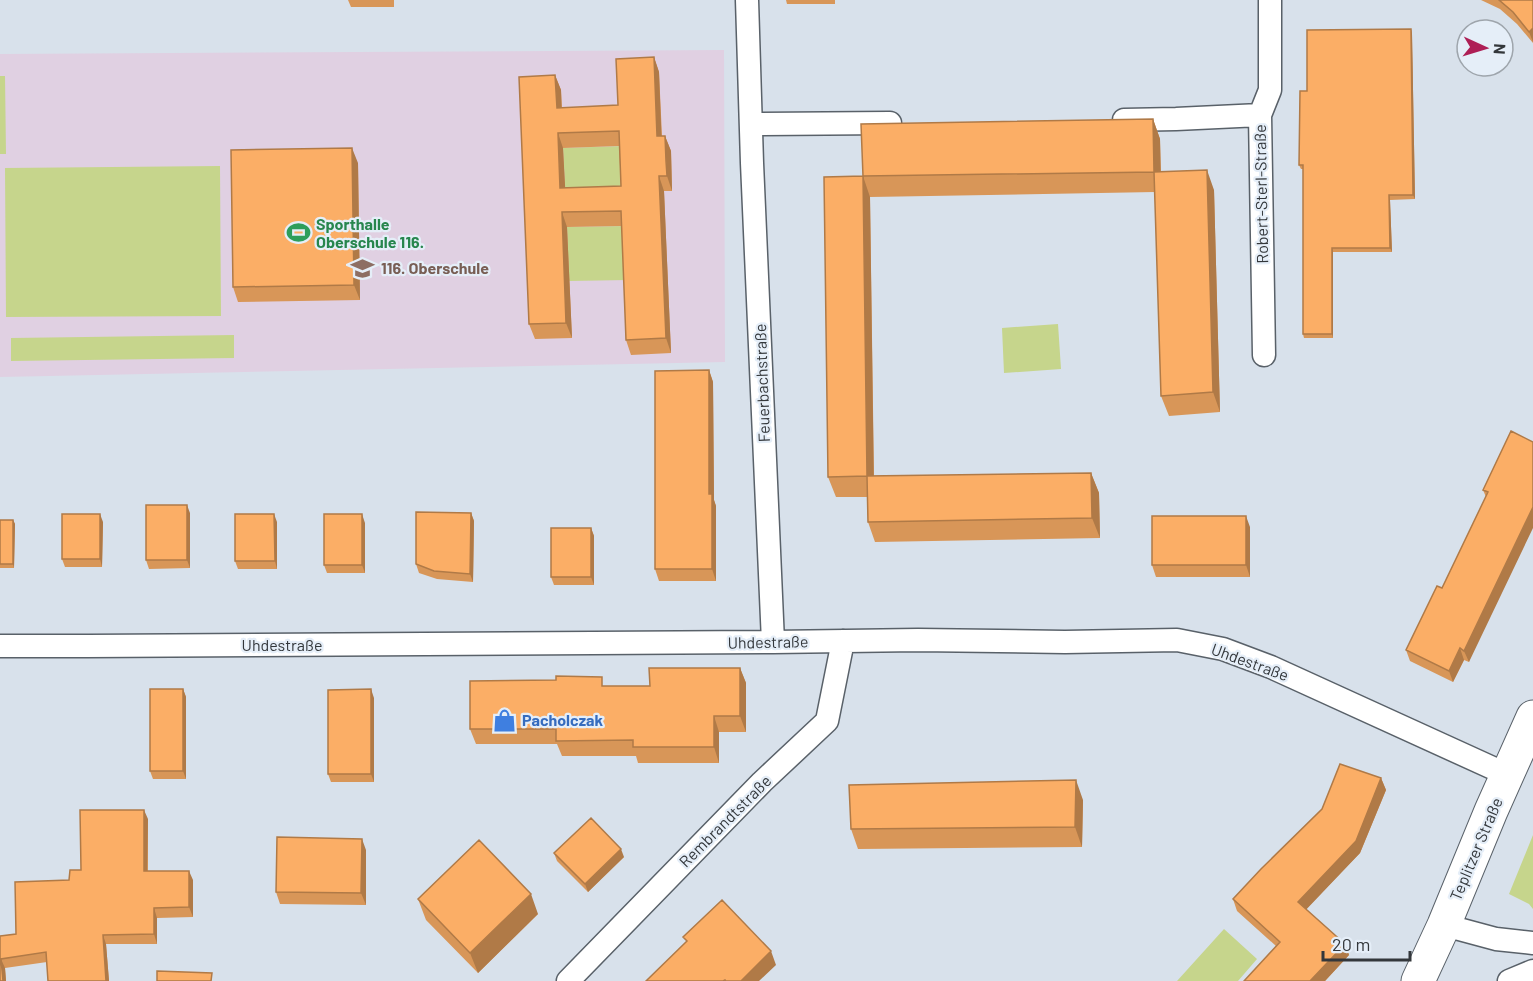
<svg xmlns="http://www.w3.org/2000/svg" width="1533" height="981" viewBox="0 0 1533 981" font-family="Barlow,sans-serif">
  <rect width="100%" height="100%" fill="#d8e1eb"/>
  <path fill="#e0d0e2" d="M724 50 725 362 0 377V54Z"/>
  <path fill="#c6d58c" d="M0 76H5L6 154H0Z
    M624 146 626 201 566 203 563 148Z
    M220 166 221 316 6 317 5 168Z
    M627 226 628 280 569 281 567 227Z
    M1058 324 1061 369 1004 373 1002 328Z
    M234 335V358L11 361V338Z
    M1533 835V909L1529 904 1509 894Z
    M1224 929 1257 959 1238 981H1177Z"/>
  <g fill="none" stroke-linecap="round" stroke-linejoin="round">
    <defs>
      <path id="minor" d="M747 0 752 163 773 642
        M1124 120 1176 119 1260 115
        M751 124 890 123
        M1264 355 1260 115 1270 90V0
        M0 646H88L773 642 918 640 1065 642 1177 640 1223 649 1271 667 1508 775
        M1444 925 1496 939 1533 943
        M568 981 762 782 827 721 843 641
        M1509 981 1533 971"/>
      <path id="secondary" d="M1418 981 1444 925 1491 811 1533 717"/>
    </defs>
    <use href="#minor" stroke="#596169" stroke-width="25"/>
    <use href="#secondary" stroke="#596169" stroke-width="35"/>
    <use href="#minor" stroke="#fff" stroke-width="22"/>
    <use href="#secondary" stroke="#fff" stroke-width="33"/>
  </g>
  <path fill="#d89658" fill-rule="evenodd" d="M348 0H394V7H351Z
    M786 0H835V4H787Z
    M1481 0H1533V43L1517 24 1500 9Z
    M1411 29 1412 34 1415 199 1390 200 1392 252H1333V338H1304L1303 334V169H1301L1299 165 1307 91Z
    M654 57 659 72 662 136H665L671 151 672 191H664L671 353 631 355 626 340 622 226 567 227 572 338 535 339 529 324 555 75 561 90 562 108 618 105ZM619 146 621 186 565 188 563 148Z
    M1153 119 1160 139 1161 172 1214 190 1220 412 1169 416 1161 396 1155 192 870 197 874 476 1091 473 1099 493 1100 538 875 542 868 522 867 497H836L828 477 863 176Z
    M358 163 360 300 238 302 233 287Z
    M709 370 713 382 714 500 716 506V581H659L655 569Z
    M1511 431 1469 662 1464 660 1453 682 1410 661 1406 650 1442 588 1486 497 1483 490Z
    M190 513V568L149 569 146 560Z
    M471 513 474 521 473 582 437 579 419 573 416 564Z
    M0 520H13L15 524 14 568H0Z
    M103 522 102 567H65L62 559Z
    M277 522V569H238L235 561Z
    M365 523V573H327L324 565Z
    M1250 527V577H1156L1152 565Z
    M591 528 594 536V585H554L551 577Z
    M740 668 746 683V732H719V763H638L636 756H562L557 744H476L470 729 605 686H650Z
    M183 689 186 697V779H153L150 771Z
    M374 698V782H331L328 774Z
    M1381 778 1386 790 1360 853 1306 909 1345 944 1349 955 1325 981H1244L1276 946 1237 911 1233 899Z
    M1083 800 1082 847 858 849 851 829Z
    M148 819V871L193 880V917L157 918V944H106L109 981H48L47 962 5 968 6 981H0V936L16 934 69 880Z
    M366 850V905L280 904 276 892Z
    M554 853 624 857 588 892 557 861Z
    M418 899 538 914 478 973 426 920Z"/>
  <path fill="#b07a47" d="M1533 28V42L1529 32Z
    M1411 29 1412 34 1415 199 1413 195Z
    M654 57 659 72 662 151 657 136Z
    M555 75 561 90 562 123 557 108Z
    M1153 119 1160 139 1161 192 1154 172Z
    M558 133 563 148 566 203 560 188Z
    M665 136 671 151 672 191 667 176Z
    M352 148 358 163 360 300 354 285Z
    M1207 170 1214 190 1220 412 1213 392Z
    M659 176 664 191 671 353 666 338Z
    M863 176 870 197 874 496 867 476Z
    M1389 195 1390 200 1392 252 1390 248Z
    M562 212 567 227 572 338 566 323Z
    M1332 248 1333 252V338L1332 334Z
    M709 370 713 382 714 500 716 506V581L712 569 709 494Z
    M1091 473 1099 493 1100 538 1092 518Z
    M187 505 190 513V568L187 560Z
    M1533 507V528L1469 662 1464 651Z
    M471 513 474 521 473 582 470 574Z
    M100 514 103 522 102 567 100 559Z
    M274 514 277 522V569L275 561Z
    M362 514 365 523V573L362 565Z
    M1246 516 1250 527V577L1246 565Z
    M13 520 15 524 14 568 13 564Z
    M591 528 594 536V585L591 577Z
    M1460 648 1464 660 1453 682 1449 671Z
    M740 668 746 683V732L740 716Z
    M183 689 186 697V779L183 771Z
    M371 689 374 698V782L371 774Z
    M714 716 719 732V763L714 747Z
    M1381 778 1386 790 1360 853 1302 914 1298 902Z
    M1076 780 1083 800 1082 847 1075 827Z
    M144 810 148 819 147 880 144 871Z
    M362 839 366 850V905L361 893Z
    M621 849 624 857 588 892 585 884Z
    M189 871 193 880V917L189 907Z
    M531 894 538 914 478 973 470 953Z
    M154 908 157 918V944L154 934Z
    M103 935 106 944 109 981H106Z
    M1345 944 1349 955 1325 981H1310Z
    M771 951 776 965 759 981H741Z
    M1 959 5 968 6 981H3Z"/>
  <path fill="#fbae66" stroke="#b07a47" stroke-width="1.5" fill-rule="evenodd" d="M1499 0H1533V28L1529 32 1513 12Z
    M1411 29 1413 195H1389L1390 248H1332V334H1303V165H1299L1300 91H1307V30Z
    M654 57 657 136H665L666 161 667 176H659L666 338 626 340 621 211 562 212 566 323 529 324 519 77 555 75 557 108 618 105 616 59ZM619 131 621 186 560 188 558 133Z
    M1153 119 1154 172 863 176 861 124Z
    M352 148 354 285 233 287 231 150Z
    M1207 170 1213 392 1161 396 1154 172Z
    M863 176 867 476 828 477 824 177Z
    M709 370V494H712V569H655V371Z
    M1511 431 1533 442V507L1464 651 1460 648 1449 671 1406 650 1437 586 1442 588 1488 492 1483 490Z
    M1091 473 1092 518 868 522 867 476Z
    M146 505H187V560H146Z
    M416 512 471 513 470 574 434 571 416 564Z
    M62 514H100V559H62Z
    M235 514H274L275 561H235Z
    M324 514H362V565H324Z
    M1152 516H1246V565H1152Z
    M0 520H13V564H0Z
    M551 528H591V577H551Z
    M649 668H740V716H714V747H633V740L556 741V729H470V681L556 680V676L602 677V686H650Z
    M150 689H183V771H150Z
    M371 689V774H328V690Z
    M1340 764 1381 778 1356 841 1298 902 1345 944 1310 981H1244L1280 942 1233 899 1261 869 1322 809Z
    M1076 780 1075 827 851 829 849 785Z
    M80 810H144V871H189V907L154 908V934L103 935 106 981H48L46 952 1 959 3 981H0V936L16 934 15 882 69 880 70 870H81Z
    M591 818 621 849 585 884 554 853Z
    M277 837 362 839 361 893 276 892Z
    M479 840 531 894 470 953 418 899Z
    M722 900 771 951 741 981H726L725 980 723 981H646L687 941 683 937Z
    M157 971 212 973 211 981H157Z"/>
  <defs>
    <symbol id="stadium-bare" viewBox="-9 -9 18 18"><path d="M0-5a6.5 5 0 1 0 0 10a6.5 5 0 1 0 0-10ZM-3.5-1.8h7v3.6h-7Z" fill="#2e9e5b" stroke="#e5eef8" stroke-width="2.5" paint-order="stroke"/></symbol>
    <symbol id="school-bare" viewBox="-9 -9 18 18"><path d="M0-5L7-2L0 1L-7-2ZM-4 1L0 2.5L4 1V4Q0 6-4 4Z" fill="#8d6e63" stroke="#e5eef8" stroke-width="2.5" paint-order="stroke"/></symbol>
    <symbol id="shop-bare" viewBox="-9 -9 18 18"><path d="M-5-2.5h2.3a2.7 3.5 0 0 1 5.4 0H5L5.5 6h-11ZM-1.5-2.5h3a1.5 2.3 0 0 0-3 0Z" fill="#3f7fe0" stroke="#e5eef8" stroke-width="2.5" paint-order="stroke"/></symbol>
  </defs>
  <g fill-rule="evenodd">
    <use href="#stadium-bare" x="282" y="216" width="33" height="33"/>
    <use href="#school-bare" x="346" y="252" width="33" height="33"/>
    <use href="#shop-bare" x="488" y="704" width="33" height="33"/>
  </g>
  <g text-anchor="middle" stroke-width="4.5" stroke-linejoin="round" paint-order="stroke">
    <g font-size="16" fill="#33373b" stroke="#e5eef8">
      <text transform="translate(1261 194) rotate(-91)" y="6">Robert-Sterl-Straße</text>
      <text transform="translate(762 383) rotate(-92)" y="6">Feuerbachstraße</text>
      <text transform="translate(768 642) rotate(-1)" y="6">Uhdestraße</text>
      <text x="282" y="651">Uhdestraße</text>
      <text transform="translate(1250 662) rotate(20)" y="6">Uhdestraße</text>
      <text transform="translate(725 821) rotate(-45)" y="6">Rembrandtstraße</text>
      <text transform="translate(1476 849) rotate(-67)" y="6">Teplitzer Straße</text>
    </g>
    <g font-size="16" font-weight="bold" fill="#27864d" stroke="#e5eef8" text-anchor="start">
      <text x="316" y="230">Sporthalle<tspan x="316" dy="18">Oberschule 116.</tspan></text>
    </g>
    <g font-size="16" font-weight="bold" fill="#785e54" stroke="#e5eef8" text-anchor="start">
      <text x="381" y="274">116. Oberschule</text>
    </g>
    <g font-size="16" font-weight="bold" fill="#366cbe" stroke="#e5eef8" text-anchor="start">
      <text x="522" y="726">Pacholczak</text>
    </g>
  </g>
  <g transform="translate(1485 48) rotate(94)"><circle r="28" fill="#e5eef8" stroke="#9ea5ac" stroke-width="1.5"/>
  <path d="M0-4.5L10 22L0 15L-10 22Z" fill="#ae1f56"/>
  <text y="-9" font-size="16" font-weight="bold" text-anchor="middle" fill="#33373b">N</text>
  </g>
  <path d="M1323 951v9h87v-9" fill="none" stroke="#33373b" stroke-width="3"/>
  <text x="1332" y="951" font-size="18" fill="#33373b" stroke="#e5eef8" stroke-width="4.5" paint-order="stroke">20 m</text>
</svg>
